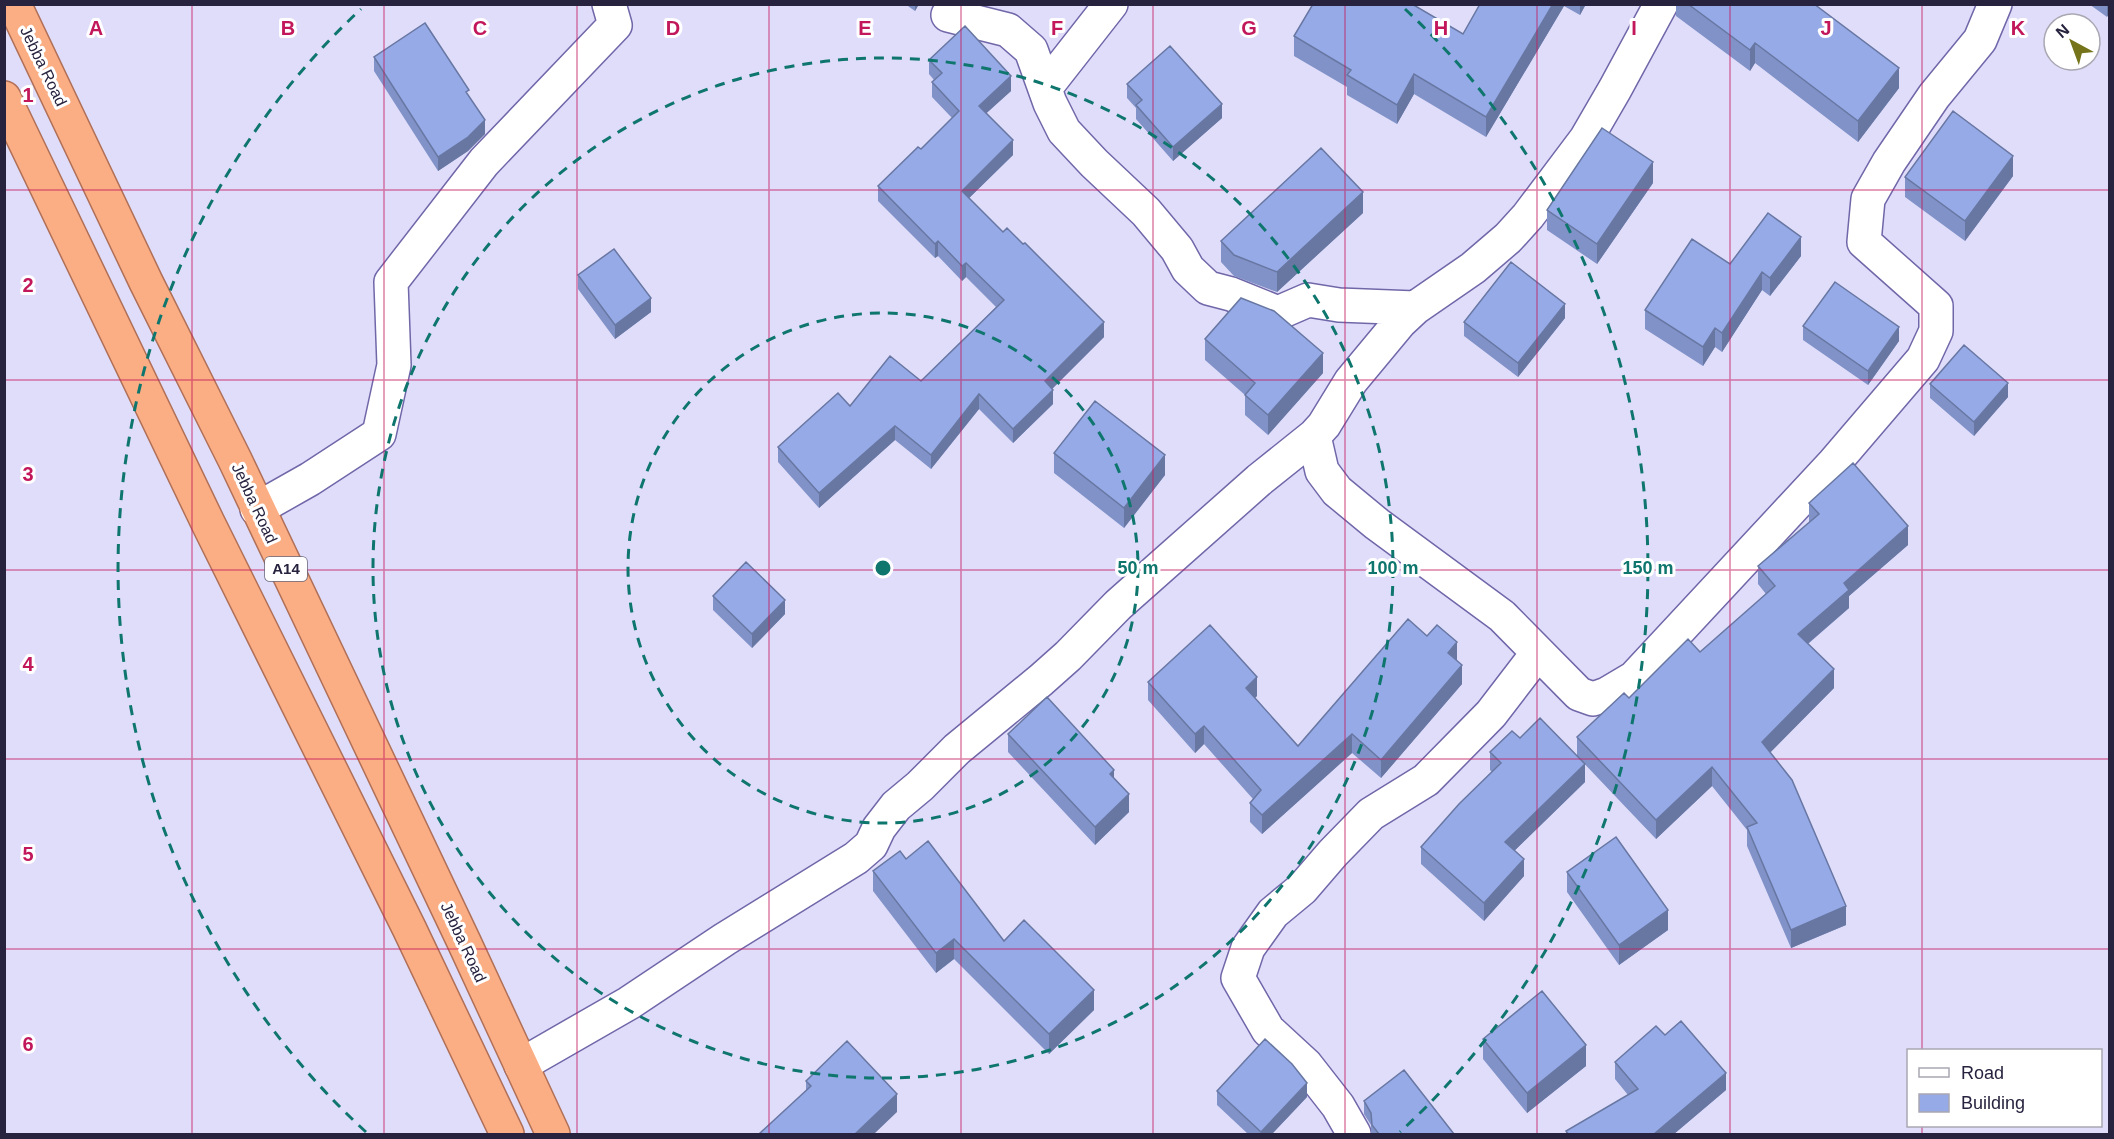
<svg xmlns="http://www.w3.org/2000/svg" width="2114" height="1139" viewBox="0 0 2114 1139" font-family="Helvetica,sans-serif">
  <rect width="100%" height="100%" fill="#e0ddfb"/>
  <g fill="none" stroke-linecap="round" stroke-linejoin="round">
    <defs>
      <path id="minor" d="M948 15 1008 30 1031 50 1050 103 1064 131 1094 163 1146 212 1177 249 1188 269 1208 288 1231 294 1278 313 1308 300 1339 305 1415 308
        M1046 87 1111 4
        M1314 436 1322 471 1337 491 1377 524 1502 616 1579 694 1593 699 1607 694 1634 678 1834 463 1923 359 1936 331V306L1864 242 1868 199 1889 162 1934 96 1980 40 1995 4
        M257 509 310 479 379 434 394 365 391 282 484 162 615 25 609 4
        M521 1065 629 1003 725 939 856 858 871 845 879 828 896 806 920 786 957 749 1041 680 1068 656 1118 605 1259 480 1314 436 1324 425 1351 381 1400 322 1415 308 1473 268 1508 238 1528 216 1586 139 1615 89 1661 4
        M1354 1134 1338 1106 1306 1065 1268 1030 1238 978 1248 948 1273 913 1302 889 1333 853 1371 814 1426 780 1491 714 1537 654"/>
      <path id="trunk" d="M14 4 146 282 235 460 464 942 553 1134
        M4 98 208 523 409 928 507 1134"/>
    </defs>
    <use href="#minor" stroke="#7067a9" stroke-width="36"/>
    <use href="#trunk" stroke="#b07058" stroke-width="36"/>
    <use href="#minor" stroke="#fff" stroke-width="33"/>
    <use href="#trunk" stroke="#fbae84" stroke-width="33"/>
  </g>
  <path fill="#8092c7" d="M905 4H919L915 11Z
    M1480 4H1586L1580 15 1564 6 1486 137 1414 94 1397 124 1347 95V87L1294 56V36L1463 34Z
    M1676 4H1814L1899 88 1858 142 1755 63 1750 71 1676 16Z
    M2089 4H2109L2107 17Z
    M374 57 469 97 485 134 468 151 438 171 374 71Z
    M929 60 1011 91 986 113 1013 155 969 198 1104 337 1052 389 1053 404 1013 443 979 409 931 469 895 440 819 508 778 462V447L850 406 921 381 996 307 966 277 962 281 938 256 935 258 878 201V186L921 149 952 118 932 97V82L934 80 929 74Z
    M1127 84 1222 118 1173 161 1136 119V108L1127 98Z
    M2013 176 1965 241 1905 197V177Z
    M1653 183 1597 264 1547 230V210Z
    M1363 213 1277 292 1234 276 1221 262V241Z
    M1801 256 1770 296 1762 290 1722 352 1715 347 1703 366 1645 329V310L1730 264Z
    M578 275 651 312 615 339 578 289Z
    M1565 318 1518 377 1464 336V322Z
    M1803 326 1899 341 1868 385 1803 340Z
    M1205 339 1323 373 1268 435 1245 415V395L1205 360Z
    M1930 384 2008 397 1974 436 1930 398Z
    M1054 453 1165 475 1124 528 1054 473Z
    M1809 503 1908 545 1849 596V608L1808 644 1834 688 1770 752 1846 925 1791 948 1747 846V830L1712 786 1656 839 1577 756V737L1629 698 1700 652 1766 594 1758 584V566L1809 522Z
    M713 596 785 614 752 648 713 610Z
    M1457 661 1462 684 1381 778 1352 753 1262 834 1250 822V803L1253 799 1204 744 1195 753 1148 700V682L1257 696 1255 698 1298 746Z
    M1008 734 1114 778 1129 812 1095 845 1008 752Z
    M1520 738 1585 782 1514 851 1524 876 1484 921 1421 864V847L1492 772 1490 770V752Z
    M906 859 1004 941 1094 1010 1049 1054 954 959 936 973 873 891V871Z
    M1567 872 1668 930 1619 965 1567 892Z
    M1665 1035 1726 1090 1674 1134H1566V1131L1628 1095 1615 1079V1062Z
    M1483 1039 1586 1066 1527 1113 1483 1059Z
    M806 1081 897 1112 806 1091Z
    M1217 1091 1307 1097 1272 1134H1248L1217 1105Z
    M1364 1101 1454 1134H1371V1125L1364 1114Z"/>
  <path fill="#6877a2" d="M915 4H919L915 11Z
    M1553 4H1564V6L1486 137V117Z
    M1580 4H1586L1580 15Z
    M2107 4H2109V14L2107 17Z
    M1755 43V63L1750 71V50Z
    M1899 68V88L1858 142V121Z
    M1414 74V94L1397 124V105Z
    M1011 76V91L979 120V106Z
    M1222 104V118L1173 161V147Z
    M485 120V134L468 151 438 171V157Z
    M1013 140V155L962 205V191Z
    M2013 156V176L1965 241V221Z
    M1653 162V183L1597 264V244Z
    M1363 192V213L1277 292V272Z
    M1801 237V256L1770 296V278Z
    M938 241V256L935 258V244Z
    M966 263V277L962 281V266Z
    M1762 272V290L1722 352V333Z
    M651 298V312L615 339V325Z
    M1565 304V318L1518 377V363Z
    M1104 322V337L1045 396V381Z
    M1899 327V341L1868 385V371Z
    M1715 328V347L1703 366V347Z
    M1323 353V373L1268 435V415Z
    M2008 383V397L1974 436V422Z
    M1053 390V404L1013 443V429Z
    M979 394V409L931 469V455Z
    M895 426V440L819 508V493Z
    M1165 455V475L1124 528V508Z
    M1908 526V545L1849 596V608L1798 652V634L1844 583Z
    M785 600V614L752 648V634Z
    M1457 642V661L1448 653Z
    M1462 665V684L1381 778V760Z
    M1834 669V688L1762 761V742Z
    M1257 677V696L1246 706V688Z
    M1204 726V744L1195 753V734Z
    M1352 734V753L1262 834V815Z
    M1585 764V782L1505 860V842Z
    M1712 767V786L1656 839V820Z
    M1114 770V787L1110 774Z
    M1129 794V812L1095 845V827Z
    M1524 859V876L1484 921V903Z
    M1846 906V925L1791 948V930Z
    M1668 910V930L1619 965V945Z
    M954 939V959L936 973V953Z
    M1094 990V1010L1049 1054V1034Z
    M1586 1045V1066L1527 1113V1093Z
    M1726 1073V1090L1674 1134H1654Z
    M1307 1083V1097L1272 1134H1261V1132Z
    M897 1094V1112L874 1134H855Z"/>
  <path fill="#95aae7" stroke="#6877a2" stroke-width="1.5" d="M1313 4H1412L1463 34 1480 4H1553L1486 117 1414 74 1397 105 1347 75 1351 70 1294 36Z
    M1688 4H1814L1899 68 1858 121 1755 43 1750 50Z
    M425 23 469 90 466 92 485 120 468 137 438 157 374 57Z
    M965 26 1011 76 979 106 1013 140 962 191 1003 232 1007 228 1023 244 1025 243 1104 322 1045 381 1053 390 1013 429 979 394 931 455 895 426 819 493 778 447 838 393 850 406 890 356 921 381 1004 300 966 263 962 266 938 241 935 244 878 186 918 147 921 149 959 111 932 82 942 73 929 60Z
    M1170 46 1222 104 1173 147 1136 105 1142 100 1127 84Z
    M1953 111 2013 156 1965 221 1905 177Z
    M1602 128 1653 162 1597 244 1547 210Z
    M1321 148 1363 192 1277 272 1234 255 1221 241Z
    M1768 213 1801 237 1770 278 1762 272 1722 333 1715 328 1703 347 1645 310 1692 239 1730 264Z
    M614 249 651 298 615 325 578 275Z
    M1511 262 1565 304 1518 363 1464 322Z
    M1835 282 1899 327 1868 371 1803 326Z
    M1241 298 1274 311 1323 353 1268 415 1245 395 1255 383 1205 339Z
    M1964 345 2008 383 1974 422 1930 384Z
    M1095 401 1165 455 1124 508 1054 453Z
    M1853 463 1908 526 1844 583 1849 590 1798 634 1834 669 1762 742 1792 780 1846 906 1791 930 1747 827 1757 823 1712 767 1656 820 1577 737 1624 693 1629 698 1688 639 1700 652 1775 586 1758 566 1819 514 1809 503Z
    M746 562 785 600 752 634 713 596Z
    M1408 619 1427 636 1437 625 1457 642 1448 653 1462 665 1381 760 1352 734 1262 815 1250 803 1261 790 1204 726 1195 734 1148 682 1210 625 1257 677 1246 688 1298 746Z
    M1047 697 1114 770 1110 774 1129 794 1095 827 1008 734Z
    M1540 718 1585 764 1505 842 1524 859 1484 903 1421 847 1459 804 1501 763 1490 752 1512 731 1520 738Z
    M1616 837 1668 910 1619 945 1567 872Z
    M928 841 1004 941 1024 920 1094 990 1049 1034 954 939 936 953 873 871 900 851 906 859Z
    M1542 991 1586 1045 1527 1093 1483 1039Z
    M1681 1021 1726 1073 1654 1134H1568L1566 1131 1638 1089 1615 1062 1656 1026 1665 1035Z
    M1265 1039 1292 1064 1307 1083 1261 1132 1217 1091Z
    M847 1041 897 1094 855 1134H759L811 1086 806 1081Z
    M1404 1070 1454 1134H1379L1372 1125 1371 1113 1364 1101Z"/>
  <path fill="none" stroke="#c2185b" stroke-width="1.5" stroke-opacity="0.55" d="M192 4V1134M384 4V1134M577 4V1134M769 4V1134M961 4V1134M1153 4V1134M1345 4V1134M1537 4V1134M1730 4V1134M1922 4V1050M4 190H2110M4 380H2110M4 570H2110M4 759H2110M4 949H2110M1922 1126V1134"/>
  <g fill="none" stroke="#0f766e" stroke-width="3" stroke-dasharray="10 8">
    <circle cx="883" cy="568" r="255"/>
    <circle cx="883" cy="568" r="510"/>
    <path d="M366 1132A765 765 0 0 1 361 9M1405 9A765 765 0 0 1 1400 1132"/>
  </g>
  <g text-anchor="middle" stroke-width="6" stroke-linejoin="round" paint-order="stroke">
    <rect fill="#fff" stroke="#686579" stroke-width="1.5" x="265" y="557" width="42" height="24" rx="4.5"/>
    <g font-size="15" font-weight="bold" fill="#27233f">
      <text x="286" y="574">A14</text>
    </g>
    <g font-size="16" fill="#27233f" stroke="#fff">
      <text transform="translate(44 66) rotate(64)" y="6">Jebba Road</text>
      <text transform="translate(255 503) rotate(65)" y="6">Jebba Road</text>
      <text transform="translate(464 942) rotate(65)" y="6">Jebba Road</text>
    </g>
  </g>
  <g font-size="20" text-anchor="middle" font-weight="bold" fill="#c2185b" stroke="#fff" stroke-width="6" stroke-linejoin="round" paint-order="stroke">
    <text x="96" y="35">A</text>
    <text x="288" y="35">B</text>
    <text x="480" y="35">C</text>
    <text x="673" y="35">D</text>
    <text x="865" y="35">E</text>
    <text x="1057" y="35">F</text>
    <text x="1249" y="35">G</text>
    <text x="1441" y="35">H</text>
    <text x="1634" y="35">I</text>
    <text x="1826" y="35">J</text>
    <text x="2018" y="35">K</text>
    <text x="28" y="102">1</text>
    <text x="28" y="292">2</text>
    <text x="28" y="481">3</text>
    <text x="28" y="671">4</text>
    <text x="28" y="861">5</text>
    <text x="28" y="1051">6</text>
  </g>
  <circle cx="883" cy="568" r="9" fill="#0f766e" stroke="#fff" stroke-width="3"/>
  <g font-size="18" text-anchor="middle" font-weight="bold" fill="#0f766e" stroke="#fff" stroke-width="6" stroke-linejoin="round" paint-order="stroke">
    <text x="1138" y="574">50 m</text>
    <text x="1393" y="574">100 m</text>
    <text x="1648" y="574">150 m</text>
  </g>
  <rect width="2114" height="1139" fill="none" stroke="#27233f" stroke-width="12"/>
  <rect x="1907" y="1049" width="195" height="78" fill="#ffffff" stroke="#a9a7b2" stroke-width="1.5"/>
  <rect x="1919" y="1068" width="30" height="9" fill="#ffffff" stroke="#a9a7b2" stroke-width="1.5"/>
  <text x="1961" y="1079" font-size="18" fill="#27233f">Road</text>
  <rect x="1919" y="1094" width="30" height="18" fill="#95aae7" stroke="#a9a7b2" stroke-width="1.5"/>
  <text x="1961" y="1109" font-size="18" fill="#27233f">Building</text>
  <g transform="translate(2072 42) rotate(319)"><circle r="28" fill="#ffffff" stroke="#a9a7b2" stroke-width="1.5"/>
  <path d="M0-4.5L10 22L0 15L-10 22Z" fill="#75741a"/>
  <text y="-9" font-size="16" font-weight="bold" text-anchor="middle" fill="#27233f">N</text>
  </g>
</svg>
